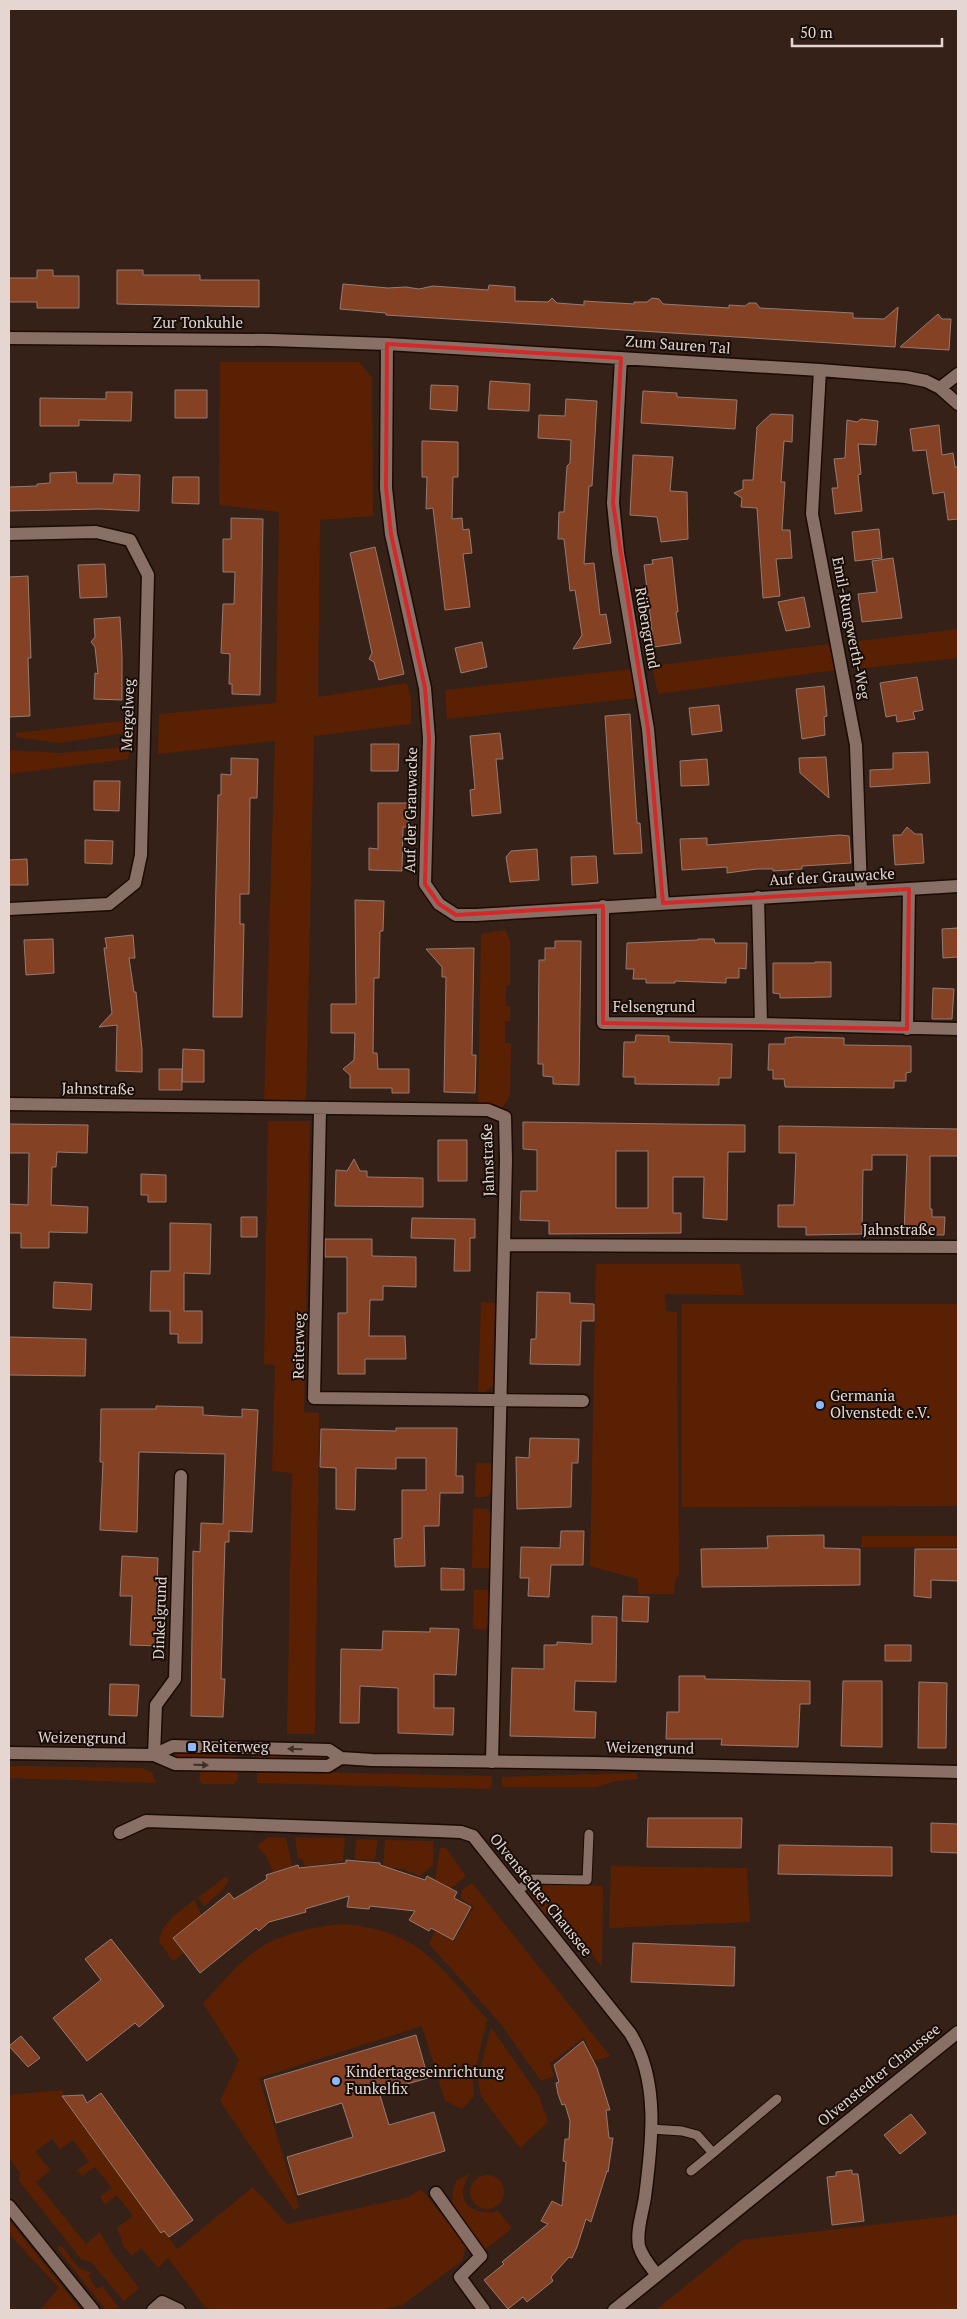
<svg xmlns="http://www.w3.org/2000/svg" width="967" height="2319" viewBox="0 0 967 2319" font-family="'PT Serif',serif">
  <rect width="100%" height="100%" fill="#362118"/>
  <path fill="#5a2003" d="M220 362H359L372 378 373 516 320 520 318 697 407 683 411 698V724L314 736 306 1103 264 1101 275 741 158 754 159 714 276 703 279 512 219 505Z
    M958 629V658L855 669 850 642Z
    M829 644 836 670 658 694 652 666Z
    M632 669 636 698 447 719 445 690Z
    M130 720V727L125 733 59 743 16 737V733Z
    M126 747 130 751 128 759 9 774V750L59 753Z
    M505 930 510 940V985L506 986V1006H510V1021H505V1043H511L510 1095 501 1110 478 1106 481 934Z
    M268 1121H310L304 1412 319 1413 315 1734H287L292 1473 272 1471 275 1365 264 1364Z
    M596 1264H740L744 1295 665 1294 666 1311 677 1312 679 1573 675 1581 674 1594H638V1579L590 1566Z
    M481 1302 495 1303 494 1385 485 1392H478Z
    M682 1304H958V1506L682 1507Z
    M476 1463H492V1490L486 1497H475Z
    M473 1508 487 1509 491 1513 490 1568H472Z
    M862 1536H958V1547H861Z
    M474 1590H490L488 1627 484 1630 473 1629Z
    M177 1753 237 1754 238 1757 236 1760 176 1759 174 1756Z
    M257 1754 328 1755V1761L256 1760Z
    M9 1766 142 1768 152 1772 156 1783 9 1778Z
    M201 1770 238 1771V1779L233 1784H202L199 1779Z
    M257 1771 492 1776V1785L489 1789 257 1783Z
    M637 1773 638 1779 616 1781 596 1787H502V1777Z
    M268 1837 286 1838 292 1866 273 1872 266 1856 257 1846Z
    M295 1837 345 1838 343 1861 305 1867 303 1860 298 1858Z
    M356 1839 378 1840 375 1860 355 1859Z
    M385 1840 433 1841V1865L420 1876 402 1869 383 1867Z
    M440 1848H446L466 1876 450 1889 435 1880Z
    M611 1866 747 1868 750 1922 609 1928Z
    M226 1876 229 1880 221 1892 204 1906 198 1898Z
    M472 1883 610 2056 594 2061 584 2038 550 2063 554 2076 541 2081 500 2023 429 1944 435 1931 454 1941 474 1907 460 1898 463 1889Z
    M551 1884 603 1886 602 1967 556 1907 545 1915 532 1897 534 1888Z
    M194 1900 202 1915 173 1938 184 1953 173 1961 159 1942C161 1922 180 1912 194 1900Z
    M343 1924C420 1930 439 1966 487 2019L473 2080 474 2096 462 2109 445 2101 422 2026 259 2078 299 2207 294 2210 220 2101 239 2060 203 2003C220 1986 236 1965 255 1951 281 1933 313 1927 343 1924Z
    M491 2027 539 2096 548 2122 520 2148 481 2096 478 2079Z
    M62 2090 68 2105 161 2233 164 2231 177 2249 175 2251 253 2187 287 2224 409 2197 421 2189 466 2245 462 2261 402 2305 383 2310H213L205 2307 168 2258 158 2268 141 2248 132 2256 124 2247 116 2225 118 2227 133 2216 117 2195 105 2204 100 2197 112 2188 95 2167 82 2176 77 2170 89 2162 73 2140 60 2149 52 2139 35 2152 51 2170 36 2182 86 2244 100 2232 111 2252 139 2288 124 2301 91 2262 81 2259 19 2181 20 2173 9 2158V2095Z
    M469 2174C467 2179 464 2185 463 2190 461 2210 484 2215 498 2211L512 2228 485 2250 452 2207 453 2191 457 2180Z
    M470 2192a17 17 0 1 1 34 0a17 17 0 1 1-34 0Z
    M958 2215V2310H656L742 2240Z
    M9 2220 81 2310H40L59 2288 9 2234Z
    M61 2245 79 2268 92 2273 88 2276 97 2289 102 2286 119 2308 106 2310 57 2248Z"/>
  <path fill="#844124" stroke="#957b71" fill-rule="evenodd" d="M37 270H53V276H79V308H37V302H9V278H37Z
    M117 270H143V275H200V280H259V307L117 304Z
    M343 284 388 288 406 287 419 289 433 286 488 290 489 285 515 287V301L548 302 552 298 557 303 584 305V301L634 304V302H647L652 298 659 299 663 304 729 308V305L745 306 749 303H756L760 308 853 313V318L884 319 898 307 895 347 386 315V313L340 309Z
    M938 314 942 319H951L949 350 900 347Z
    M490 381 530 384 529 411 488 409Z
    M431 385 458 386 457 411 430 409Z
    M175 390H207V418H175Z
    M643 391 677 393V397L737 400 735 429 641 423Z
    M106 392H132L131 421 79 420V426H40V398L106 399Z
    M566 399 597 401 592 486H589L584 564 594 563 600 615 606 614 611 643 573 649 582 635 575 590 570 591 564 539H558L559 512H564L567 466 570 463 571 440 538 438 539 415 565 416Z
    M771 414 793 415 792 442 784 441 781 482H785L782 530H790L792 558 776 559 780 596 763 598 757 508 741 507 742 498 734 493 743 489V480H753L757 427Z
    M861 419 878 421 876 445 858 444 861 474 858 475 862 511 835 514 832 488H838L834 459 845 458 847 420 857 422Z
    M939 425 942 455 953 453 955 467H958V519L948 520 944 492 933 494 926 450 913 451 910 429Z
    M422 441 458 442V477H453L452 519 462 518 463 530 469 529 472 553 463 554 470 607 445 610 433 508 426 509 427 477H422Z
    M633 455 673 457 670 491 687 492 688 539 661 542 657 517 630 515Z
    M76 472 77 483H113L114 474 140 475 139 511 100 509 9 511V487L37 486V484L50 483V473Z
    M173 477H199V504L172 503Z
    M231 518 263 519 260 695 232 694V684H229L230 654 221 653 223 604H234L235 572H223V539H231Z
    M879 529 882 558 855 561 852 532Z
    M375 547 404 674 379 680 374 662 369 659 372 653 350 553Z
    M672 557 678 612H676L681 643 654 647 644 565 653 564 652 560Z
    M893 558 902 618 862 622 858 594 877 592 872 561Z
    M105 564 107 597 80 598 78 565Z
    M28 576 31 658H28L30 716 9 717V577Z
    M804 597 810 627 786 631 778 602Z
    M120 617 122 655V700L94 699 95 673 98 674 95 647 91 642 95 637 94 619Z
    M482 642 487 667 461 673 455 648Z
    M917 677 923 710 913 712 915 719 897 722 896 715 886 717 880 683Z
    M824 686 827 716 824 717 825 735 802 739 796 689Z
    M719 705 722 731 692 735 689 708Z
    M630 714 637 823H640L642 853 614 854 605 716Z
    M500 733 503 759H496L501 813 472 816 470 790 475 789 470 736Z
    M371 744H399L398 771H371Z
    M928 752 930 783 870 787V770L893 769V753Z
    M826 757 829 798 800 773 799 758Z
    M231 758 258 759 257 798H250L249 894H240V924H244L242 1017H213L218 795H221V774L231 775Z
    M707 759 709 785 681 786 680 761Z
    M94 781H120L119 811 94 810Z
    M378 803H408V827H403L402 871 369 870V848L378 849Z
    M907 827 915 834H922L924 863 895 865 893 835H901Z
    M840 835 849 836 851 863 802 866V869L773 871V869H757L727 873V867L682 870 680 839 707 838V845Z
    M85 840 113 841 112 864 85 863Z
    M537 849 539 880 510 882 506 857 511 851Z
    M596 856 598 883 572 885 571 857Z
    M27 859 28 885H9V860Z
    M355 900 384 901 383 931H380L379 978H374L373 1053H377L378 1069H409V1093H392V1088H350V1075L343 1069 354 1060 355 1033H331V1004H356Z
    M958 928V957L943 958 942 929Z
    M133 935 135 958H129L134 992H136L142 1049V1072L116 1071 117 1025 99 1027 112 1013 104 948H107L105 938Z
    M53 939 54 973 26 975 24 940Z
    M698 939H714L715 943H747L746 969 739 968V978H726V983L675 981V983H646V979H633L634 969H626L627 943 698 940Z
    M555 941H581L579 1085 553 1084V1077L543 1076V1064H538L539 960H545V948H555Z
    M474 948 472 1055H476L475 1093 444 1092 446 977H442V967L426 949Z
    M815 962H831V997L780 998V994L773 993V963H815Z
    M933 988 954 989 952 1019H932Z
    M636 1035 669 1036V1042L732 1044 731 1078H719V1085L635 1084V1077H623L624 1042H635Z
    M796 1037 844 1038V1045L911 1046V1072L906 1073V1081H894V1088L785 1087 784 1079H773V1070H768L769 1044H785V1038Z
    M183 1049 204 1050V1082H182Z
    M159 1069H182V1090H159Z
    M523 1122 745 1125V1152H728L727 1220 703 1218 704 1177H673V1213H681V1233L549 1234V1221L520 1220 521 1191H537V1150L523 1149ZM616 1151H648V1208H616Z
    M9 1124 88 1125 87 1153 57 1152 56 1167H52L51 1205 88 1207 87 1233 49 1232V1248H21V1233H9V1204L28 1205 29 1153H9Z
    M779 1126 958 1129V1156H930V1209H932V1217H945L944 1235 904 1234 907 1155H872V1170H863L862 1234 806 1235V1227H778V1205H794L796 1153H779Z
    M438 1140H467V1181H438Z
    M354 1159 360 1171H367V1177L423 1178V1207L335 1206 336 1170 347 1171Z
    M141 1174 166 1175V1202H148V1195H141Z
    M241 1217H257V1237H241Z
    M412 1218 475 1219V1238H470V1271H454L455 1239 411 1238Z
    M170 1223 211 1224 210 1274 184 1273V1311H202V1343H178V1334H170V1311H150L151 1271H170Z
    M325 1239H372V1256L416 1257V1287L383 1286V1300H370L369 1336H405L406 1359H365V1374H338V1313H347V1257H325Z
    M54 1282 92 1284 91 1310 53 1308Z
    M537 1292 570 1293V1303L594 1304V1321H581L580 1365 530 1364 531 1339H536Z
    M9 1337 86 1339 85 1376 9 1375Z
    M156 1406 203 1407V1415L220 1416 242 1417V1409L258 1410 252 1532 229 1531V1542H225L221 1679H225L223 1717 191 1716 193 1551 200 1552 201 1523 223 1524 225 1454 139 1452 137 1532 100 1530 103 1462H100L101 1409H156Z
    M396 1428H457L456 1476H463V1493H440L439 1526H424L425 1566 395 1567 394 1539 402 1538V1490H426V1458H396V1469L356 1468 355 1510 336 1509V1468L320 1467 321 1429 396 1431Z
    M530 1438 579 1439 578 1463H572L571 1507 517 1509 516 1457 529 1458Z
    M561 1531H584L583 1565H551L549 1597 528 1596 529 1578H520L521 1547 560 1548Z
    M824 1535V1548L860 1549V1585L702 1587 701 1549 768 1548 767 1536Z
    M915 1549H958V1581L931 1580V1598L914 1596Z
    M122 1556 158 1558 156 1616H160L159 1646 130 1645 132 1596H120Z
    M441 1568 464 1569V1590H441Z
    M623 1596 649 1597 648 1622 622 1621Z
    M592 1616 617 1617 616 1682 575 1681 574 1711 596 1712 595 1738 510 1736 512 1668 544 1669V1645H557V1642L592 1644Z
    M430 1628 459 1629 456 1675 434 1674V1708H454L453 1735 398 1733V1688L360 1686 359 1723H340L341 1649 382 1650 383 1631 430 1632Z
    M885 1645H911V1661H885Z
    M679 1676H705V1679L810 1681V1704H800L798 1747 721 1745 722 1739H666L667 1712H679Z
    M843 1681H882V1747L841 1746Z
    M919 1682 947 1683 946 1748H918Z
    M110 1684 139 1685 137 1716 109 1715Z
    M648 1818H742L741 1848 647 1847Z
    M931 1823 958 1824V1853L931 1852Z
    M779 1845 892 1847V1876L778 1874Z
    M346 1860 380 1863V1865L425 1880 427 1876 457 1892 454 1898 471 1907 453 1940 431 1928 429 1931 409 1920 415 1911 370 1906 369 1909 347 1907 349 1896 305 1909 306 1912 269 1922 259 1931 256 1928 200 1973 173 1938 229 1893 234 1899 267 1879 266 1875 298 1865 299 1868 346 1863Z
    M111 1939 164 2006 139 2027 135 2023 87 2061 53 2018 101 1980 85 1959Z
    M633 1943 735 1947 734 1986 631 1982Z
    M416 2035 428 2078 379 2092 389 2125 434 2112 445 2151 298 2195 287 2157 353 2137 342 2103 276 2123 264 2080Z
    M21 2036 40 2058 28 2067 9 2046Z
    M583 2041 597 2068 610 2110H606L609 2138H613L608 2172 607 2171 591 2222 586 2219 577 2247 572 2258 569 2257 551 2277 553 2281 527 2302 523 2297 508 2309 484 2280 504 2264 502 2262 548 2224 541 2221 552 2201 562 2206 566 2162 563 2161 565 2139H569L570 2121 565 2104 562 2105 558 2094 556 2083 559 2082 554 2065Z
    M101 2093 193 2220 169 2237 164 2231 161 2233 62 2096 83 2095 87 2103Z
    M911 2114 926 2133 900 2154 884 2135Z
    M852 2170V2174H858L864 2221 832 2225 827 2177 836 2176V2172Z"/>
  <g fill="none" stroke-linecap="round" stroke-linejoin="round">
    <defs>
      <path id="lane" d="M517 1892 532 1879 587 1880 589 1834
        M651 2129 682 2131 697 2135 713 2153 777 2099
        M691 2171 713 2153"/>
      <path id="street" d="M9 338 271 340 387 344 820 370 906 377 926 381 940 388 958 404
        M387 344 386 488 391 534 425 688 429 738 425 884 439 904 456 915H476L958 886
        M621 358 613 503 618 553 648 729 663 903
        M820 370 812 514 856 745 861 891
        M940 388 958 374
        M9 534 96 532 130 540 148 575 141 855 135 883 109 904 9 909
        M758 897 761 1024
        M603 906V1023L761 1024 958 1029
        M907 1029 909 889
        M9 1104 488 1110 505 1117 506 1160 492 1762
        M320 1109 314 1398 583 1401
        M504 1245 958 1247
        M154 1755 156 1705 175 1679 181 1476
        M120 1833 146 1821 437 1831 461 1832 473 1836 630 2033C660 2080 652 2143 645 2197 643 2212 636 2230 639 2246 642 2257 650 2266 657 2275
        M436 2193 481 2256 460 2277 484 2310
        M9 2206 93 2310
        M153 2310 162 2302 179 2310
        M614 2310 958 2032"/>
      <path id="secondary" d="M9 1753 154 1755 175 1764 328 1766 341 1758
        M154 1755 173 1746 329 1750 341 1758 372 1760 595 1763 958 1772"/>
    </defs>
    <use href="#lane" stroke="#1c0a04" stroke-width="11"/>
    <use href="#street" stroke="#1c0a04" stroke-width="15"/>
    <use href="#secondary" stroke="#1c0a04" stroke-width="15"/>
    <use href="#lane" stroke="#897066" stroke-width="9"/>
    <use href="#street" stroke="#897066" stroke-width="12"/>
    <use href="#secondary" stroke="#897066" stroke-width="12"/>
  </g>
  <defs><path id="oneway-solid" d="M-6-.8H1V-3.2L6.5 0L1 3.2V.8H-6Z" transform="scale(1.25)"/></defs>
  <g fill="#3f302a">
    <use href="#oneway-solid" transform="translate(295 1749) rotate(-179)"/>
    <use href="#oneway-solid" transform="translate(201 1765) rotate(1)"/>
  </g>
  <path fill="none" stroke="#d62828" stroke-width="4" stroke-linejoin="round" d="M387 344 621 358 613 503 648 729 663 903 909 889 907 1029 603 1023V906L456 915 439 904 425 884 429 738 425 688 391 534 386 488Z"/>
  <g fill="#8cb9fc" stroke="#170d09" stroke-width="2">
    <circle cx="820" cy="1405" r="5"/>
    <rect x="187" y="1742" width="10" height="10" rx="2.5"/>
    <circle cx="336" cy="2081" r="5"/>
  </g>
  <g text-anchor="middle" stroke-width="4" stroke-linejoin="round" paint-order="stroke">
    <g font-size="15" fill="#e5d6d1" stroke="#170d09">
      <text x="198" y="328">Zur Tonkuhle</text>
      <text transform="translate(678 345) rotate(4)" y="5">Zum Sauren Tal</text>
      <text transform="translate(647 628) rotate(80)" y="5">Rübengrund</text>
      <text transform="translate(851 628) rotate(79)" y="5">Emil-Rungwerth-Weg</text>
      <text transform="translate(128 715) rotate(-88)" y="5">Mergelweg</text>
      <text transform="translate(411 810) rotate(-89)" y="5">Auf der Grauwacke</text>
      <text transform="translate(832 877) rotate(-3)" y="5">Auf der Grauwacke</text>
      <text x="654" y="1012">Felsengrund</text>
      <text transform="translate(98 1089) rotate(1)" y="5">Jahnstraße</text>
      <text transform="translate(488 1160) rotate(-92)" y="5">Jahnstraße</text>
      <text x="899" y="1235">Jahnstraße</text>
      <text transform="translate(299 1346) rotate(-89)" y="5">Reiterweg</text>
      <text transform="translate(160 1618) rotate(-88)" y="5">Dinkelgrund</text>
      <text transform="translate(82 1738) rotate(1)" y="5">Weizengrund</text>
      <text transform="translate(650 1748) rotate(1)" y="5">Weizengrund</text>
      <text transform="translate(541 1895) rotate(51)" y="5">Olvenstedter Chaussee</text>
      <text transform="translate(879 2075) rotate(-39)" y="5">Olvenstedter Chaussee</text>
    </g>
    <g font-size="15" fill="#e5d6d1" stroke="#170d09" text-anchor="start">
      <text x="830" y="1401">Germania<tspan x="830" dy="17">Olvenstedt e.V.</tspan></text>
      <text x="202" y="1752">Reiterweg</text>
      <text x="346" y="2077">Kindertageseinrichtung<tspan x="346" dy="17">Funkelfix</tspan></text>
    </g>
  </g>
  <rect width="967" height="2319" fill="none" stroke="#e5d6d1" stroke-width="20"/>
  <path d="M792 38v8h150v-8" fill="none" stroke="#e5d6d1" stroke-width="2.5"/>
  <text x="800" y="38" font-size="15" fill="#e5d6d1" stroke="#170d09" stroke-width="4" paint-order="stroke">50 m</text>
</svg>
